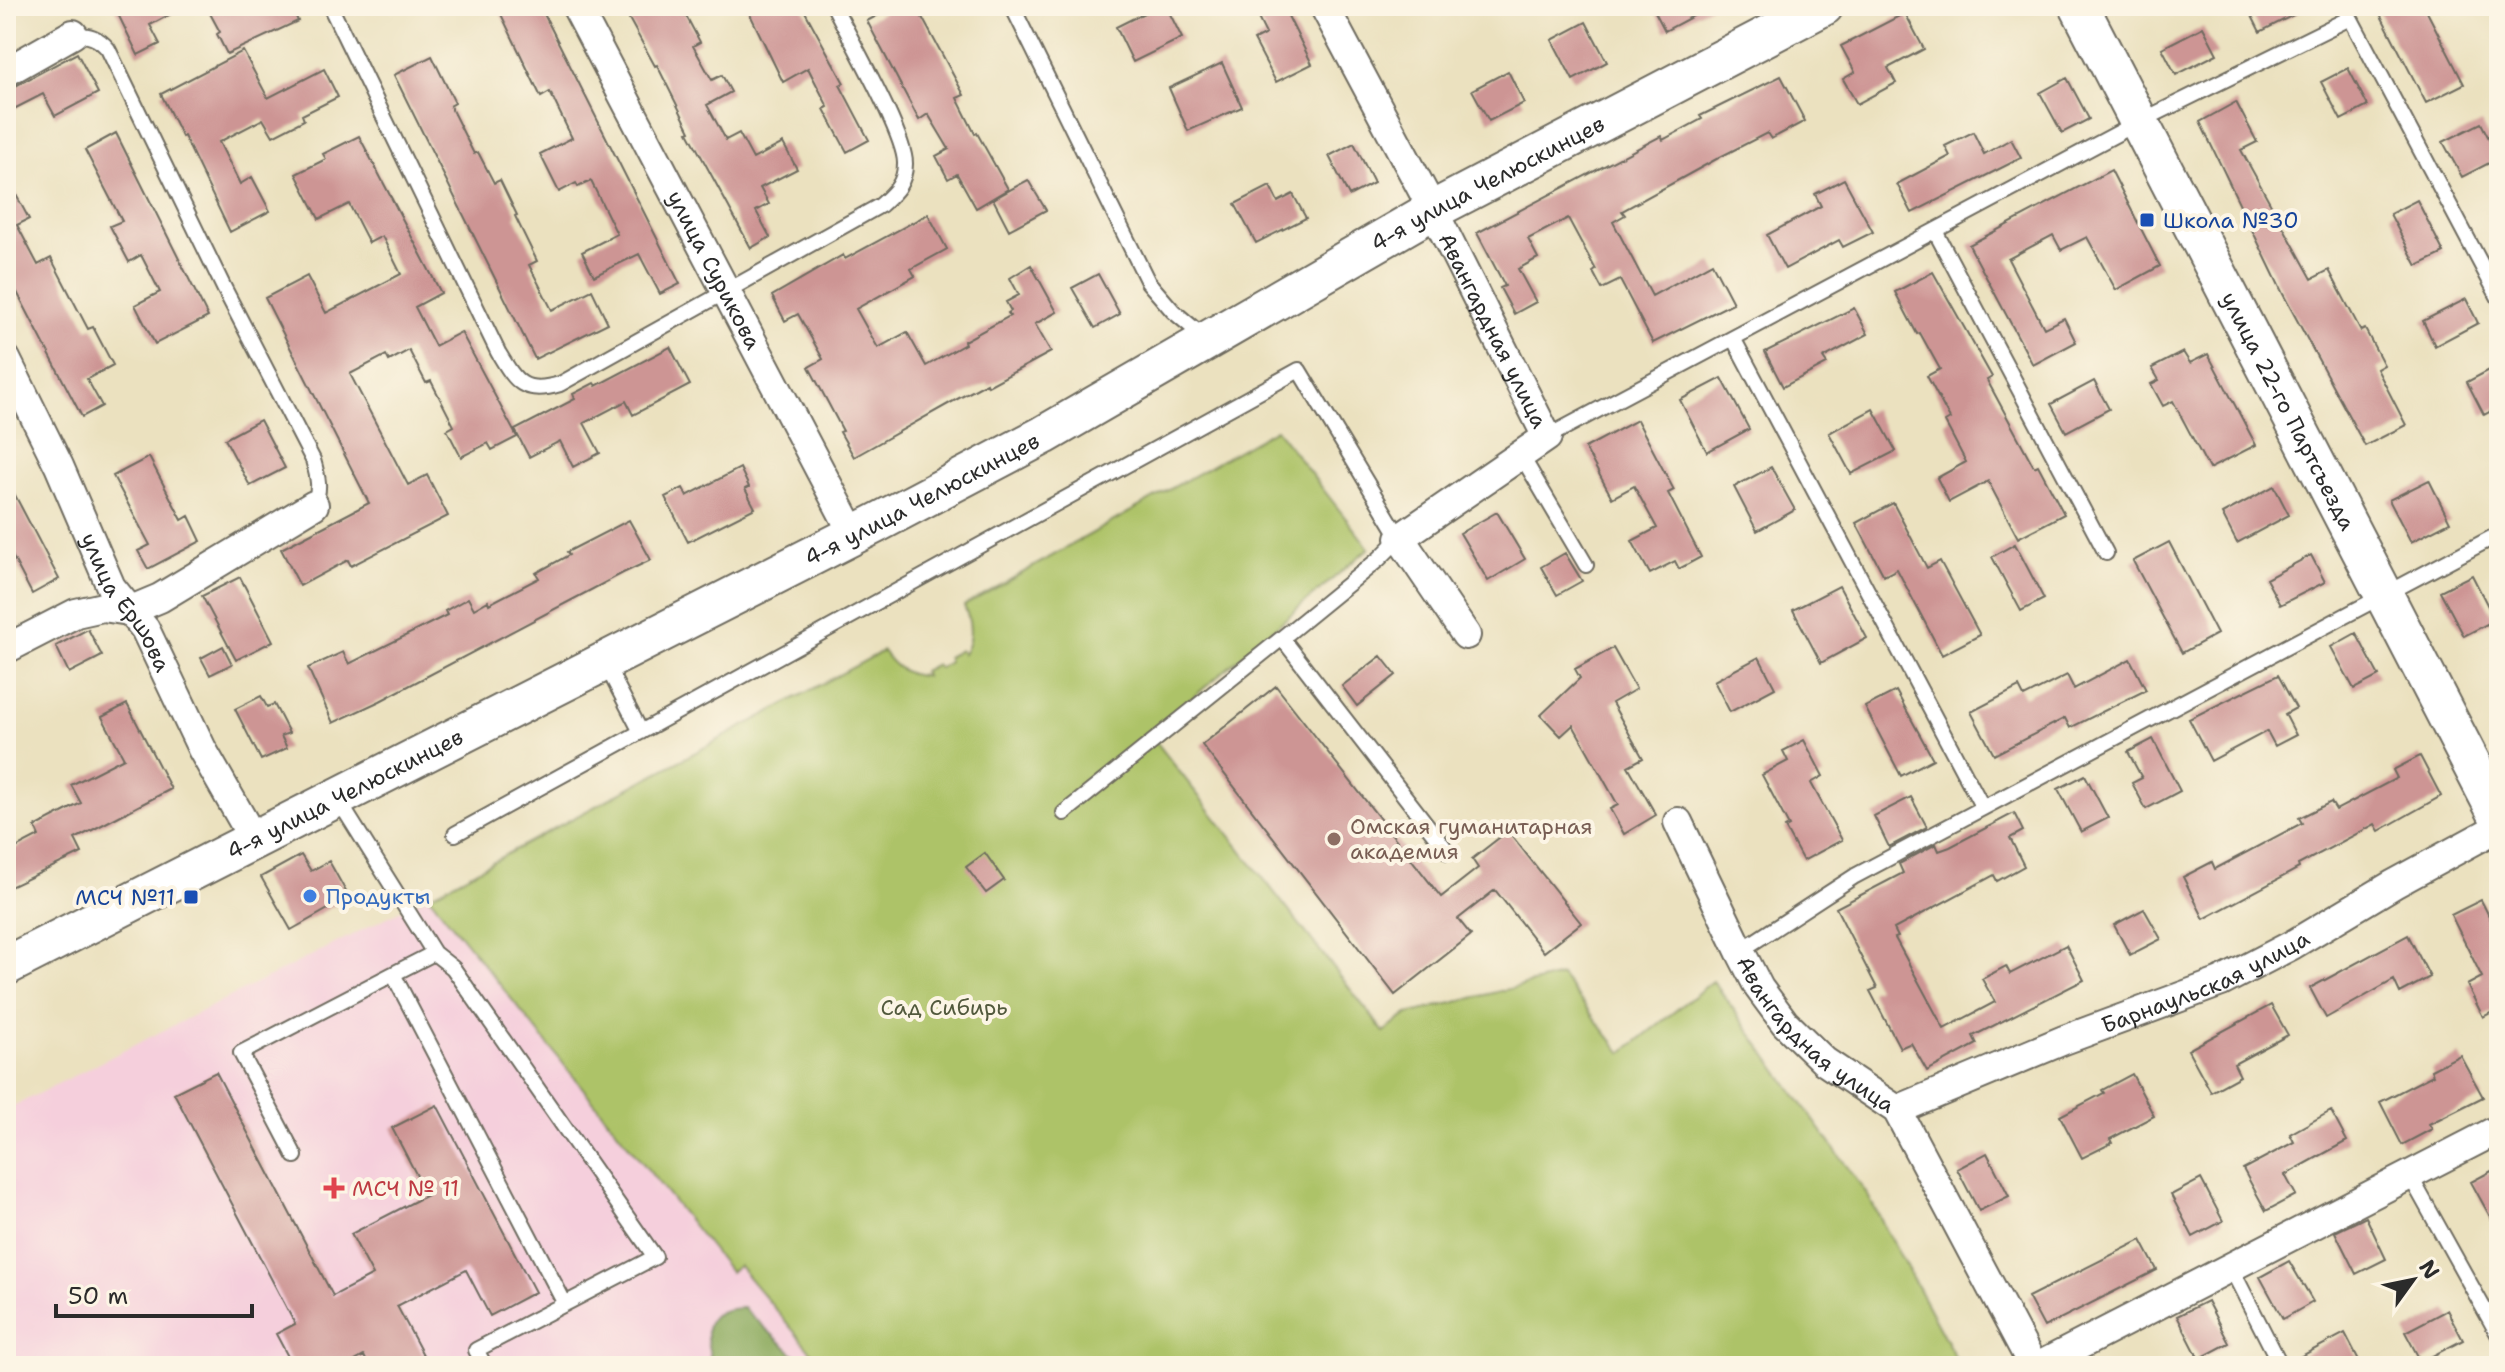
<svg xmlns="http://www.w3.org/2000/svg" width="2505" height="1372" viewBox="0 0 2505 1372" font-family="'Shantell Sans',sans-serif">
  <rect width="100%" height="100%" fill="#fcf5e5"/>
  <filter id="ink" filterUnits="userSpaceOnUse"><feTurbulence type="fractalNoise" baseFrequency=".0125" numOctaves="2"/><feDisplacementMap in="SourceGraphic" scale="16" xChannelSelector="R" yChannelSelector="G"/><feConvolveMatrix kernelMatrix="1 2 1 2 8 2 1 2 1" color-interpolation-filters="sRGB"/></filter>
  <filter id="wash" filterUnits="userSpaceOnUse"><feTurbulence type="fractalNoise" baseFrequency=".006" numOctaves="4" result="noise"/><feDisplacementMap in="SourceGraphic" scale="32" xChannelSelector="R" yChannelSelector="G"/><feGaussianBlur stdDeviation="1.8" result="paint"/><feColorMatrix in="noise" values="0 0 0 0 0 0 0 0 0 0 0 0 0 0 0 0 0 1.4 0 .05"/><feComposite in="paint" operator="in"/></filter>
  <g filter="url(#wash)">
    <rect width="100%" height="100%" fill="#ebe1bf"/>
    <path fill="#f5cfdc" d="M429 896 730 1272 739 1266 823 1366H6V1110Z"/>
    <path fill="#adc367" stroke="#6c7749" stroke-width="2" d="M1276 429 1369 548 1150 734 1384 1032 1408 1014 1561 976 1622 1053 1713 981 1867 1194 1960 1366H823L739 1266 730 1272 429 896 883 651C893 666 905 676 925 676L923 671 936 664 939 668 949 662 947 657 960 650 963 654C973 640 971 621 964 606Z"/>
    <path fill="#8aa95c" stroke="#5a6a44" stroke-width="2" d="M743 1308 807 1366H712C705 1332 698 1309 743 1308Z"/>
    <g id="blocks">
      <path fill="#cd9594" d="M114 6H186L150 25 160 44 138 55Z
        M206 6H291L298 21 227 54 217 34 220 32Z
        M497 6H540L680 284 660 294 639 254 594 276 582 252 617 234 591 181 578 187 576 183 559 192 540 154 572 138 550 92 541 97Z
        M622 6H681L700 42 693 46 712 80 722 75 731 92 707 105 726 140 739 133 753 159 783 143 797 169 760 188 769 204 756 211 770 237 751 248 688 132 690 131 657 65 655 66Z
        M746 6H802L844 83 840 85 869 140 847 152 824 109 828 107 808 68 783 82Z
        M895 6H916L964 95 957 98 975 134 977 133 1008 189 976 208 957 174 948 179 936 156 949 149 928 114 919 120 867 21Z
        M1158 6H1166L1182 38 1133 62 1116 27Z
        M1252 6H1283L1312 64 1276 82 1254 40 1266 34Z
        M1652 6H1712L1665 31Z
        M2247 6H2311L2260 32Z
        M2376 6H2424L2464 84 2426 103Z
        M1905 13 1924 49 1888 68 1896 83 1857 104 1843 79 1855 72 1841 46Z
        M1586 22 1607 62 1573 80 1552 40Z
        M2203 27 2217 54 2176 75 2162 48Z
        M243 51 268 98 324 69 338 97 302 115 304 120 273 136 263 119 219 142 240 184 252 177 270 211 230 232 184 136 182 137 161 94Z
        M77 53 98 93 55 116 43 94 6 113V91Z
        M432 56 455 103 450 106 474 154 478 152 494 183 500 180 517 215 515 216 537 261 529 265 552 310 592 290 608 323 535 359 394 75Z
        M1222 63 1242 107 1188 131 1169 88Z
        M2348 68 2368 106 2341 120 2321 82Z
        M1508 71 1524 103 1489 121 1472 90Z
        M1781 76 1805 121 1771 139 1767 133 1722 156 1622 211 1625 215 1613 222 1652 296 1712 263 1733 303 1653 343 1620 280 1602 289 1593 272 1596 270 1568 218 1528 239 1538 258 1518 269 1536 302 1514 314 1500 288 1505 286 1477 233 1661 136 1663 140 1702 119 1700 116Z
        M2067 78 2089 119 2062 133 2040 93Z
        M2236 102 2257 142 2241 150 2312 279 2329 270 2361 331 2365 329 2384 365 2377 369 2406 425 2365 446 2283 294 2200 122Z
        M2481 123 2499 158 2462 177 2443 142Z
        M1973 132 1984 154 2011 139 2021 158 1912 213 1897 184 1950 156 1945 146Z
        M116 133 208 317 155 344 135 305 160 292 141 255 129 262 110 226 122 221 85 150Z
        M359 136 441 293 415 307 435 346 461 332 517 437 492 450 488 443 461 457 447 430 454 426 431 381 426 383 409 350 389 361 386 355 350 374 408 485 427 475 448 516 351 566 348 560 300 586 281 549 369 503 265 298 307 276 326 313 401 274 382 236 369 243 349 204 319 219 296 174 326 159 323 154Z
        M1354 143 1374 183 1349 196 1329 156Z
        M2111 170 2160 266 2116 290 2087 237 2061 250 2053 235 2008 259 2044 328 2064 318 2076 342 2033 365 1969 245Z
        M6 176 29 219 17 225 38 265 51 258 88 329 93 327 113 365 87 379 102 406 82 417 6 271Z
        M1844 179 1873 232 1843 247 1839 240 1785 269 1767 235 1821 206 1815 194Z
        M1028 180 1046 210 1009 230 993 199Z
        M1270 186 1278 202 1293 194 1306 218 1256 243 1235 204Z
        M2417 200 2444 253 2417 266 2390 214Z
        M928 214 947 249 911 269 915 276 856 309 878 348 907 332 926 366 965 344 964 341 1010 316 1008 313 1011 311 1006 302 1019 295 1010 278 1031 265 1057 312 1035 324 1051 352 988 386 987 383 950 403 854 457 840 432 843 431 809 367 823 359 798 314 785 321 772 296 843 255 845 259Z
        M1933 272 1992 377 1987 380 2034 467 2038 465 2064 514 2018 538 1988 481 1949 502 1937 478 1966 462 1945 422 1950 419 1927 376 1940 369 1920 333 1917 334 1895 292Z
        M1098 274 1120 314 1095 328 1072 288Z
        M2466 299 2478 323 2435 346 2423 321Z
        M1854 308 1868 334 1823 358 1827 364 1783 387 1765 352Z
        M670 347 690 385 633 415 626 401 584 423 600 453 573 467 560 441 529 457 515 430 575 399 573 394 594 383 596 386Z
        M2183 352 2190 363 2208 354 2256 445 2209 469 2173 401 2163 406 2151 384 2159 380 2152 368Z
        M2499 365V407L2484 415 2467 382Z
        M1722 378 1749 429 1707 452 1680 400Z
        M2094 381 2109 409 2066 432 2051 404Z
        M1873 409 1896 451 1851 474 1829 433Z
        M260 420 285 468 250 486 225 439Z
        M1637 420 1674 490 1668 493 1701 557 1679 569 1675 561 1650 574 1632 541 1657 528 1634 486 1612 498 1585 448Z
        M149 457 182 520 189 516 201 541 148 569 138 551 150 545 113 476Z
        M1771 467 1795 510 1757 531 1734 487Z
        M740 468 749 487 745 489 755 508 688 542 665 497 683 488 687 496Z
        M6 478 59 579 32 594 6 544Z
        M2429 480 2450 522 2411 542 2389 500Z
        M2274 486 2289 515 2237 543 2222 514Z
        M1893 503 1927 568 1940 561 1980 635 1942 655 1897 569 1884 576 1856 523Z
        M1497 512 1525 559 1488 581 1460 533Z
        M629 520 651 560 623 573 380 701 333 723 308 668 343 652 349 664 447 615 445 611 468 598 474 609 488 601 489 604 539 578 536 573 569 555 567 552Z
        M2169 542 2217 634 2182 653 2133 561Z
        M2015 544 2044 599 2021 611 1992 557Z
        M1565 553 1582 581 1557 595 1541 567Z
        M2311 555 2325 582 2280 605 2266 579Z
        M2472 575 2495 620 2464 636 2440 591Z
        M240 577 273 641 236 660 202 596Z
        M1839 586 1867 638 1821 663 1793 610Z
        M88 629 102 656 69 673 56 646Z
        M2356 633 2379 676 2354 689 2331 647Z
        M223 646 232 664 210 675 201 658Z
        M1613 648 1636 689 1612 703 1643 758 1628 766 1656 815 1624 834 1610 809 1618 805 1573 725 1561 736 1541 715 1580 678 1575 669Z
        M1381 656 1396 675 1357 706 1342 686Z
        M1759 657 1775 688 1730 712 1714 681Z
        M2130 659 2146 690 2070 728 2065 718 1994 755 1971 712 2019 687 2024 697 2067 675 2074 689Z
        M2278 675 2296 708 2285 714 2296 735 2275 746 2267 731 2211 761 2189 719Z
        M1276 686 1441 897 1478 868 1472 859 1508 831 1581 923 1544 952 1495 890 1458 919 1471 935 1395 995 1202 745Z
        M1896 691 1933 759 1901 776 1865 707Z
        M261 696 267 707 274 704 289 733 281 736 287 748 261 760 235 709Z
        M127 704 171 789 75 839 82 853 6 889V853L39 836 35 827 81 803 71 785 124 758 102 717Z
        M2153 739 2180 791 2146 809 2132 783 2142 778 2128 752Z
        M1804 740 1823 776 1811 783 1842 840 1803 861 1785 828 1789 826 1762 775 1788 761 1783 751Z
        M2420 756 2441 796 2379 831 2375 824 2298 865 2299 868 2204 919 2183 877 2212 862 2215 869 2302 823 2299 818 2331 802 2336 810 2397 778 2393 770Z
        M2085 775 2108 818 2081 832 2058 789Z
        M1911 797 1927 827 1889 847 1874 816Z
        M2014 813 2023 831 2010 838 2024 866 1997 881 1994 875 1894 929 1898 937 1895 938 1944 1029 1995 1002 1982 979 2006 966 2010 974 2066 945 2084 980 1973 1036 1977 1044 1927 1071 1911 1043 1900 1048 1870 991 1877 988 1836 908 1903 873 1899 864 1936 844 1939 851 1950 847Z
        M985 853 1004 880 986 893 966 867Z
        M301 855 311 871 329 861 349 897 291 930 261 877Z
        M2481 900 2499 936V1011L2498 1009 2483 1017 2467 985 2482 977 2451 915Z
        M2144 909 2161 939 2130 955 2114 925Z
        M2408 935 2430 977 2400 993 2394 980 2326 1018 2310 988Z
        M2271 1005 2288 1035 2234 1064 2240 1076 2211 1092 2188 1050Z
        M2460 1055 2483 1097 2429 1124 2432 1129 2402 1145 2380 1102 2433 1075 2431 1070Z
        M216 1072 333 1296 373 1275 351 1234 427 1195 392 1128 437 1105 535 1292 490 1316 466 1270 397 1306 429 1366H369L364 1356 346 1366H293L276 1334 295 1324 174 1093Z
        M2132 1074 2154 1116 2110 1139 2112 1143 2082 1158 2060 1116 2104 1093 2102 1090Z
        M2331 1111 2347 1141 2285 1175 2296 1195 2266 1211 2243 1169 2294 1142 2290 1134Z
        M1987 1153 2009 1196 1979 1211 1957 1169Z
        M2499 1167V1233L2471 1182Z
        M2201 1179 2223 1221 2193 1237 2171 1195Z
        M2366 1217 2386 1259 2356 1274 2335 1232Z
        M2141 1240 2157 1270 2044 1327 2028 1297Z
        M2289 1261 2313 1302 2283 1319 2260 1277Z
        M2207 1301 2229 1343 2199 1359 2177 1316Z
        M2447 1310 2463 1340 2421 1362 2405 1332Z
        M2345 1333 2362 1366H2291L2290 1362Z"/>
    </g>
  </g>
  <g filter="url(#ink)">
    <use href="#blocks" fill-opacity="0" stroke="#6e6b5f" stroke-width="2"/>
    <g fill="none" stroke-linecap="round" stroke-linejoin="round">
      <defs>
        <path id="service" d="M330 6 498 352C516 382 523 395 560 384L881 205C894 193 905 184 905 164 906 136 849 37 834 6
          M1012 6 1148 282 1173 311 1205 338
          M2344 6 2499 298
          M73 34C89 35 98 37 108 49L224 288 313 460C318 477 321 489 314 505
          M1935 231 2106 553
          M1733 338 1983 808
          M1547 437 2139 122 2350 18
          M1521 455 1586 565
          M605 663 641 732
          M337 798 434 953 453 968 655 1257 476 1350 485 1366
          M1064 813 1282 638 1448 852
          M455 834 1299 370 1400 538 1379 559 1282 638
          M1740 951 1855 876 2499 534
          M434 953 393 974 565 1304
          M295 1156 241 1053 393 974
          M2409 1174 2499 1336
          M2230 1266 2281 1366"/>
        <g id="minor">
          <path id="s1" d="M576 6 854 535"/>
          <path id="s2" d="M1324 6 1433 210 1547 437 1400 538 1466 635"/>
          <path d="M6 72 73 34"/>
          <path id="s3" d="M6 359 59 466 111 587 145 629 202 749 254 840"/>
          <path d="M6 649 76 613 103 607 129 611 160 598 314 505"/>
          <path id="s4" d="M1678 822 1740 951 1759 988 1785 1023 1824 1061 1897 1110 2033 1366"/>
          <path id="s5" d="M1897 1110 2064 1040 2221 982 2292 945 2394 884 2499 827"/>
          <path d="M2039 1366 2499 1129"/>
        </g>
        <g id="secondary">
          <path id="s6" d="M2079 6 2499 817"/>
          <path id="s7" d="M6 966 877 523 1044 435 1433 210 1824 6"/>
        </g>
      </defs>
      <use href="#service" stroke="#6e6b5f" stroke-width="18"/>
      <use href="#minor" stroke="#6e6b5f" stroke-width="32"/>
      <use href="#secondary" stroke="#6e6b5f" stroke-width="42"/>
      <use href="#service" stroke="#fff" stroke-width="14"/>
      <use href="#minor" stroke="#fff" stroke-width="28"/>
      <use href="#secondary" stroke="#fff" stroke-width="38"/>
    </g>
  </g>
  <g fill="#1a4fb4" stroke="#fcf5e5" stroke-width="3">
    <rect x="2139" y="212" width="16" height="16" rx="4"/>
    <rect x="183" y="889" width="16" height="16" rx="4"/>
  </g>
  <circle fill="#8d6e63" stroke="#fcf5e5" stroke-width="3" cx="1334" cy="839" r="8"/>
  <circle fill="#3f7fe0" stroke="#fcf5e5" stroke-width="3" cx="310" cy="896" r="8"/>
  <path fill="#e0444e" stroke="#fcf5e5" stroke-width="3" d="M330 1176h8v8h8v8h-8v8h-8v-8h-8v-8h8z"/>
  <g text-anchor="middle" stroke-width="8" stroke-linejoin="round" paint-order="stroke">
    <g font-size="22" fill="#2b2b2b" stroke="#fcf5e5">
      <text dy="8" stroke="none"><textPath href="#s7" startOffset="1676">4-я улица Челюскинцев</textPath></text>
      <text dy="8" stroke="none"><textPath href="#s1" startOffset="298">улица Сурикова</textPath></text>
      <text dy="8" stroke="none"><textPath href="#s2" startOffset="366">Авангардная улица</textPath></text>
      <text dy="8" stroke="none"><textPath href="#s6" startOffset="456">улица 22-го Партсъезда</textPath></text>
      <text dy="8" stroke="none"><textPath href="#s7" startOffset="1028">4-я улица Челюскинцев</textPath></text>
      <text dy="8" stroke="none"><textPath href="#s3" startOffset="272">улица Ершова</textPath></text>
      <text dy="8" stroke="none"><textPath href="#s7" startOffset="380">4-я улица Челюскинцев</textPath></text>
      <text dy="8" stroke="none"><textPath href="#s5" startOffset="334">Барнаульская улица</textPath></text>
      <text dy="8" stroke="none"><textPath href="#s4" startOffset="258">Авангардная улица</textPath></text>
    </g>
    <g font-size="22" fill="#164399" stroke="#fcf5e5" text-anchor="start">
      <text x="2163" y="228">Школа №30</text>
      <text x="175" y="905" text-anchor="end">МСЧ №11</text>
    </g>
    <g font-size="22" fill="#785e54" stroke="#fcf5e5" text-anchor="start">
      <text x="1350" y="834">Омская гуманитарная<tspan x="1350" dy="25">академия</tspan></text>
    </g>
    <g font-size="22" fill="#366cbe" stroke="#fcf5e5" text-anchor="start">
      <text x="326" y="904">Продукты</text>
    </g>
    <g font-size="22" fill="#52593d" stroke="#fcf5e5">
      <text x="944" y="1015">Сад Сибирь</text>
    </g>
    <g font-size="22" fill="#be3a42" stroke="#fcf5e5" text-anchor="start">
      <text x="352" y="1196">МСЧ № 11</text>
    </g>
  </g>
  <rect width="2505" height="1372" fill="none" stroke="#fcf5e5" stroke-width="32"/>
  <g transform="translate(2413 1280) rotate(57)" stroke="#fcf5e5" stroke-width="6" paint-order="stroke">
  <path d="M0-6L14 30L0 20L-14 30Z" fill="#2b2b2b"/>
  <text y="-12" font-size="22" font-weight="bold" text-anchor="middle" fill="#2b2b2b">N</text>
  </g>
  <path d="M56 1304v12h196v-12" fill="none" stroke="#2b2b2b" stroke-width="4"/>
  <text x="68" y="1304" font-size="24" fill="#2b2b2b" stroke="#fcf5e5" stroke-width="6" paint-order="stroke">50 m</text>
</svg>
